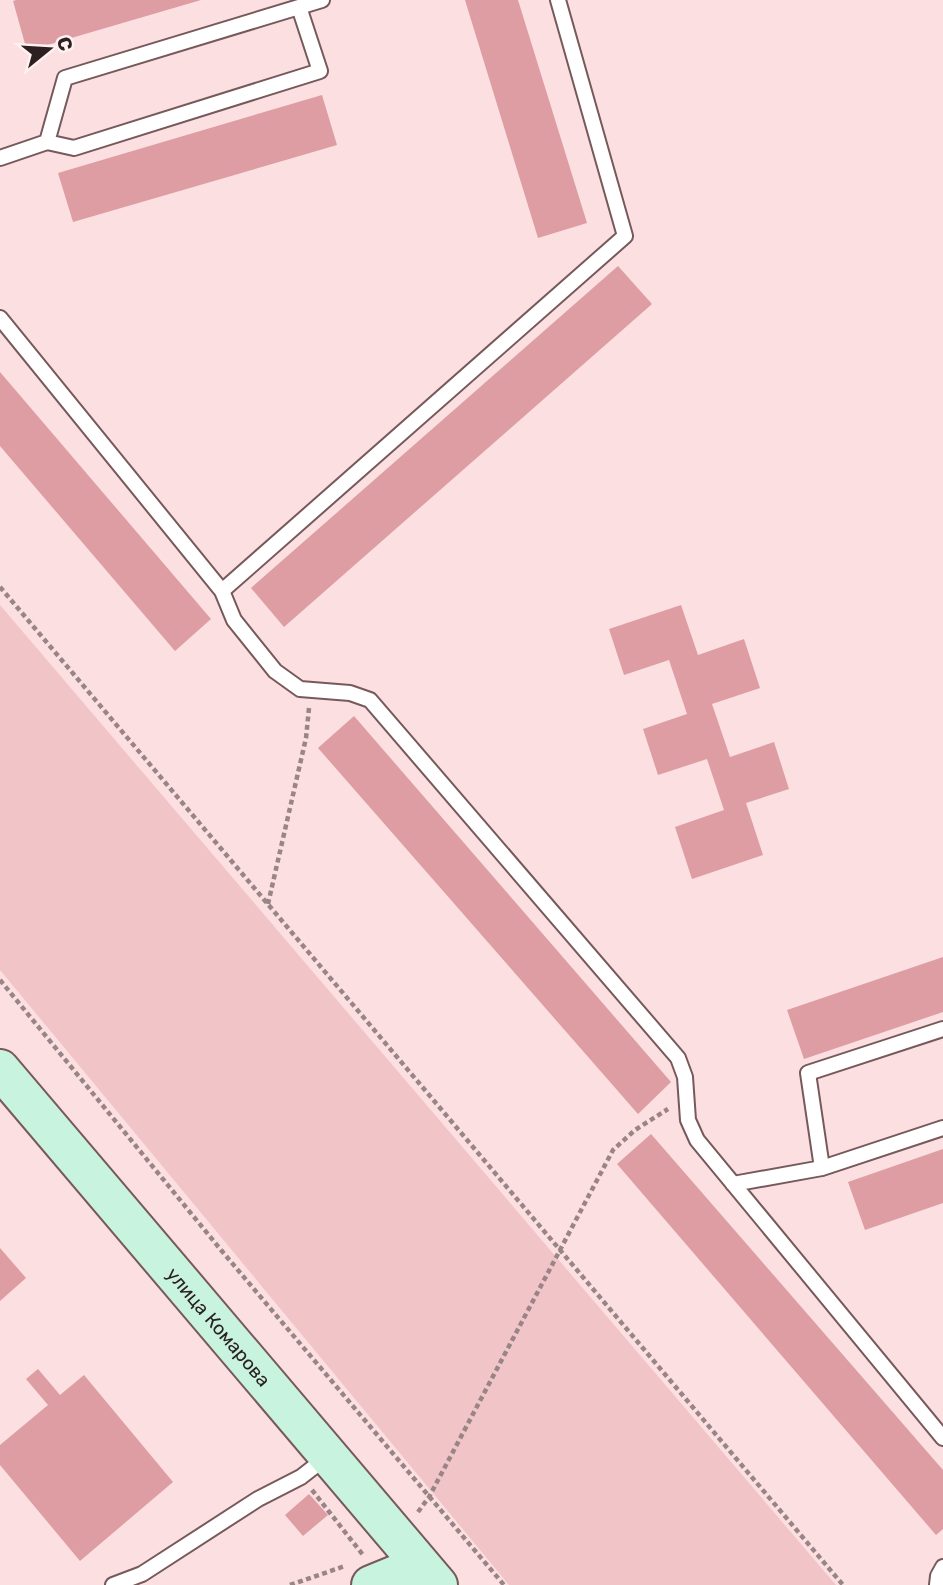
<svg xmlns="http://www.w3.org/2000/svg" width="943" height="1585" viewBox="0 0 943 1585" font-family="Rubik,sans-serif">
  <rect width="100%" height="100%" fill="#fbdfe1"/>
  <path fill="#f1c5c8" d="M0 605 836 1585H509L0 970Z"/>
  <path fill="#dd9da3" d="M201 0 27 51 13 1 16 0Z
    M465 0H518L587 223 538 238Z
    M322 95 337 145 73 222 58 173Z
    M618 266 652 304 284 627 251 588Z
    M0 372 211 619 175 651 0 446Z
    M681 605 698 655 744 639 760 688 712 704 730 757 774 742 789 789 746 803 763 855 692 879 675 827 724 810 707 759 658 775 643 729 687 714 669 660 624 675 609 629Z
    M354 716 671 1082 638 1114 318 748Z
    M943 957V1012L804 1059 787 1010Z
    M651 1134 943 1470V1529L936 1535 617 1164Z
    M943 1149V1203L865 1230 848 1182Z
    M0 1248 26 1278 0 1301Z
    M38 1369 60 1395 84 1375 173 1482 80 1561 0 1465V1445L48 1405 26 1379Z
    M309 1494 328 1515 303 1536 285 1515Z"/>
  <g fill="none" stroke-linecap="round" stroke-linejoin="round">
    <defs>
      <path id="lane" d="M47 142 74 148 320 71 299 7
        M0 158 47 142 65 78 322 0
        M0 318 222 591 234 620 275 671 300 689 350 693 370 700 678 1058 685 1077 688 1120 697 1140 943 1438
        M222 591 625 236 558 0
        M822 1168 808 1073 943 1029
        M733 1184 822 1168 943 1128
        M113 1585 142 1574 258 1499 301 1477 328 1456
        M937 1585 938 1576 943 1567"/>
      <g id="secondary">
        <path id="s1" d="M0 1069 438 1585"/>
        <path d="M371 1585 420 1565"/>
      </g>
    </defs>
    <use href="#lane" stroke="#77595b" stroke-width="18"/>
    <use href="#secondary" stroke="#77595b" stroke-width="42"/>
    <path stroke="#998486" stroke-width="4.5" stroke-dasharray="5 3.5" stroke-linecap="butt" d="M0 587 843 1585
      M268 904 306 738 309 708
      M0 980 221 1250 504 1585
      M312 1490 363 1555
      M418 1512 429 1497 613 1150 635 1130 668 1109
      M290 1585 345 1566"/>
    <use href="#lane" stroke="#fff" stroke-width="14"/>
    <use href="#secondary" stroke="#c7f3df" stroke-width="38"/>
  </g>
  <g text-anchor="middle" stroke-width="5" stroke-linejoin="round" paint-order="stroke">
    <g font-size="19" fill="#2c2021" stroke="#fff0f1">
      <text dy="7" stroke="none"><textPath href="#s1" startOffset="338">улица Комарова</textPath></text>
    </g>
  </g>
  <g transform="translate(49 49) rotate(72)" stroke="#fff0f1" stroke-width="5" paint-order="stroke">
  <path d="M0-5L12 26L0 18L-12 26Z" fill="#2c2021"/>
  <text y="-10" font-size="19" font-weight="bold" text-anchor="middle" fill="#2c2021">С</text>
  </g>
</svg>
